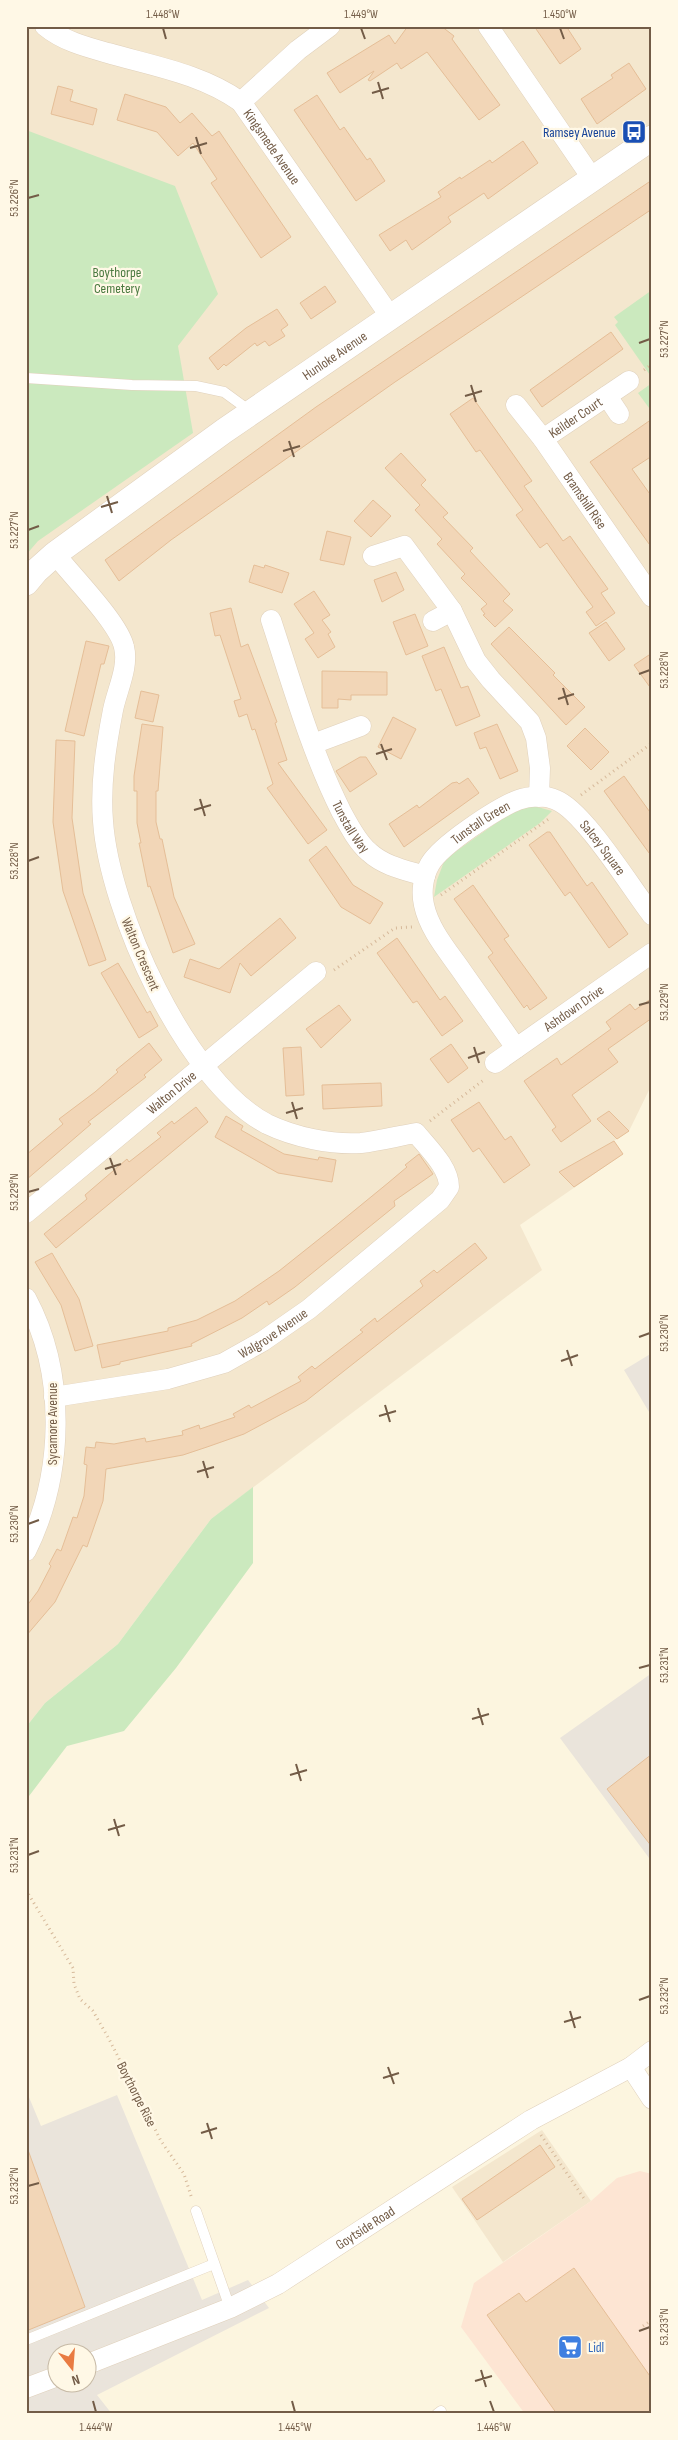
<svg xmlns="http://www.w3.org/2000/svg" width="678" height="2440" viewBox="0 0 678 2440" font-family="'Sofia Sans Condensed',sans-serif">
  <rect width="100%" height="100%" fill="#fcf5df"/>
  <path fill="#f4e7ce" d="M26 26H652V1084L629 1131 614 1141 623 1154 520 1225 542 1270 211 1519 118 1644 45 1703 26 1727Z
    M542 2130 591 2201 503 2262 452 2187Z"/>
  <path fill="#fde5d3" d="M640 2171 652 2174V2414H525L461 2327 474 2283 591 2201 617 2178Z"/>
  <path fill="#eae4db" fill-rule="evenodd" d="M652 1353V1417L624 1370Z
    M652 1673V1862L560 1738Z
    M26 2090 41 2126 117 2095 202 2300 248 2280 269 2308 97 2395 112 2414H26ZM58 2352H88V2382H58Z"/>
  <path fill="#cbe9be" d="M26 130 175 186 218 294 178 346 193 433 38 541 26 555Z
    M652 290V378L615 325 618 322 614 317Z
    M652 383V412L638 393Z
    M534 806 552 811 540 823 434 897 437 880 445 859 516 809Z
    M253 1487V1563L176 1668 124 1731 67 1746 26 1800V1727L45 1703 118 1644 211 1519Z"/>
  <path fill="#f2d6b7" stroke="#e5be97" d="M408 26H441L454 36 452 39 500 105 479 120 427 52 401 69 397 63 370 81 368 80 374 71 340 93 327 73 389 35 395 44Z
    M534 26H566L581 49 560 64Z
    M629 63 646 89 597 124 581 99 613 78 611 75Z
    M58 86 73 90 70 101 97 109 93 125 51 114Z
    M125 94 166 107 180 123 192 113 212 136 219 131 291 237 261 258 211 183 217 179 193 143 178 156 157 132 117 120Z
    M317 95 340 130 344 127 367 160 370 158 385 181 356 201 294 110Z
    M523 141 538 163 488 199 484 193 448 217 451 222 412 250 406 240 390 251 379 235 441 197 438 192 460 177 461 179 490 160 492 163Z
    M652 180V209L395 382 171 540 119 581 105 560 316 407Z
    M325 286 336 302 311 319 300 303Z
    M277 309 288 325 281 330 285 336 269 346 265 341 257 346 255 343 226 366 224 364 218 370 209 358 246 328Z
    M611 332 623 349 542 407 530 390Z
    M473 398 532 481 524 486 549 521 563 541 570 536 608 589 601 593 615 613 596 626 586 612 593 607 579 588 547 543 540 548 516 515 523 510 480 450 476 452 450 414Z
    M652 419V456L632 469 652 497V548L590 462Z
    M401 453 426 480 421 485 448 513 443 517 473 548 470 551 510 594 503 601 513 610 495 627 483 615 485 614 481 609 487 604 461 578 465 574 437 544 442 539 415 510 420 505 385 468Z
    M373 500 391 516 371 537 354 521Z
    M327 531 351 537 344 565 320 560Z
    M254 565 264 568 265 565 289 573 282 593 249 582Z
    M396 572 404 590 382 602 374 580Z
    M314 591 330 615 322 620 331 632 328 634 335 647 318 658 305 639 314 633 294 604Z
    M231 608 241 647 248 644 277 722 275 723 287 760 278 763 327 830 308 844 267 788 273 784 255 729 252 730 247 714 239 717 234 701 241 699 220 635 215 636 210 613Z
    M415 614 428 646 406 655 393 622Z
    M606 622 625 649 609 661 589 633Z
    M509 627 555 673 553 675 585 707 566 725 491 644Z
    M86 641 109 646 104 664H101L84 736 65 731Z
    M444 647 461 688 468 686 480 716 456 726 441 689 436 691 422 656Z
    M652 653V690L634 665Z
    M322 671 387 672V695H351V700L338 699V708H322Z
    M141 691 159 695 153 722 135 718Z
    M393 717 416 729 401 759 378 747Z
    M142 724 163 727 158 791H156V822L160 839H162L174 897 195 944 173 953 150 886 148 887 139 843H141L137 823V791H134V776Z
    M497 724 518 771 500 779 486 747 480 749 474 733Z
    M585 728 609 752 591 770 567 746Z
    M56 740 75 741 72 818 83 893 106 960 89 966 63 891 53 822Z
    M360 757H366L377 774 350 792 336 771Z
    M624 776 652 815V857L604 791Z
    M468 778 479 793 404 847 389 824 417 805 419 808 452 783 457 782 459 784Z
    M547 832H550L587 886 592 882 628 934 609 948 570 892 565 896 529 845Z
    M326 846 353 885 383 903 370 924 341 907 309 860Z
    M473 885 509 936 504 939 547 998 530 1010 527 1005 524 1008 488 957 493 953 454 899Z
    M280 918 296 938 251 976 240 963 230 993 184 977 190 959 219 969Z
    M397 938 440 1000 445 996 463 1021 442 1036 417 1001 413 1003 377 953Z
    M118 963 147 1013 150 1011 158 1026 139 1038 101 973Z
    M652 998V1018L608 1049 618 1062 572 1095 591 1121 561 1142 552 1130 556 1127 524 1081 557 1058 561 1065 611 1029 606 1022 630 1004 635 1010Z
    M339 1005 351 1020 321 1048 306 1029Z
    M149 1043 162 1060 144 1075 146 1077 88 1122 91 1124 26 1180V1155L63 1124 59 1119 95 1092 118 1072 116 1070Z
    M451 1044 468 1068 448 1083 430 1059Z
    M301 1047 304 1095 286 1096 283 1048Z
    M381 1083 382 1106 323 1109 322 1085Z
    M479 1102 505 1140 511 1136 530 1165 504 1183 479 1148 473 1152 451 1120Z
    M196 1107 208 1122 56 1248 44 1234 87 1199 85 1195 127 1159 129 1162 161 1137 157 1133 172 1121 174 1124Z
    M609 1111 629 1131 617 1139 597 1119Z
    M226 1116 243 1126 241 1130 284 1154 318 1160 319 1157 336 1160 332 1182 278 1173 215 1137Z
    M614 1141 623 1154 574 1187 559 1172Z
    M419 1154 433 1174 394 1201 395 1206 295 1287 269 1305 267 1301 242 1318 191 1344 192 1346 120 1362V1364L102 1368 97 1345 168 1331V1328L197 1320 235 1301 279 1271 333 1228 388 1183 407 1167 405 1165Z
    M475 1243 487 1258 306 1401 244 1434 207 1447 183 1455 106 1469 103 1501 87 1547 83 1545 55 1602 26 1636V1607L38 1591 51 1566 49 1564 57 1549 61 1551 73 1517 77 1518 84 1496 87 1465 84 1464 86 1447 95 1448 96 1442 114 1444 145 1438 146 1442 183 1435 182 1431 199 1425 200 1429 235 1417 233 1414 249 1405 251 1408 301 1381 298 1377 312 1366 315 1369 363 1332 360 1330 375 1318 377 1322 423 1286 420 1281 434 1270 437 1273Z
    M52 1253 79 1299 93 1346 75 1351 61 1305 35 1262Z
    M652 1754V1847L607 1789Z
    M540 2145 555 2167 477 2220 462 2199Z
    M28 2150 85 2307 26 2331V2151Z
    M574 2268 652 2379V2414H557L487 2315 519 2293 526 2302Z"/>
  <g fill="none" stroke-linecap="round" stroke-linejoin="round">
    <defs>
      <path id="service" d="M26 378 132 385 196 386 224 392 250 411
        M196 2211 230 2308
        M26 2340 214 2264
        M437 2414 441 2411"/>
      <g id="minor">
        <path id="s1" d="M45 26C63 41 86 47 108 53 153 66 202 74 241 102L390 316"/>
        <path d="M488 26 592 178"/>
        <path d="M241 102 298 50 330 26"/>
        <path d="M607 396 619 414"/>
        <path id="s2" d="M516 405 543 439 652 597"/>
        <path id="s3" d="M543 439 629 381"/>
        <path d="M373 556 404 546 452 611 476 661 491 680 530 722 536 738 540 768 539 797"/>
        <path id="s4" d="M271 620C292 684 311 751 341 811 348 824 357 842 369 852 384 866 405 870 425 876"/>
        <path d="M433 621 452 611"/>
        <path d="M313 744 361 726"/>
        <path id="s5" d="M516 1048C498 1022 479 996 461 970 447 950 429 929 424 905 421 892 423 876 430 864 441 845 497 808 518 800 529 796 545 795 556 800 584 811 631 888 652 915"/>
        <path id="s6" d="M495 1063 652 953"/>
        <path id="s7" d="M26 1213 316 972"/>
        <path d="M26 1298C67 1374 64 1475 26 1551"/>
        <path id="s8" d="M54 1397 168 1379 224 1363 263 1341 309 1309 440 1200 449 1187C449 1167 428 1148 416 1133 398 1136 379 1141 361 1143 331 1145 294 1137 267 1124 186 1082 109 910 103 821 100 784 106 746 113 710 117 690 129 667 124 647 119 623 72 576 55 554"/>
        <path d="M631 2067 652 2099"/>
        <path id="s9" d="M88 2364 230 2308 278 2284 531 2120 631 2067 652 2051"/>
        <path d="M26 2388 58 2376"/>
      </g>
      <g id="tertiary">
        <path id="s10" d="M26 583 36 571 55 554 224 431 652 138"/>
      </g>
    </defs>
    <use href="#service" stroke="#e0d1bc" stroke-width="11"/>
    <use href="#minor" stroke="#e0d1bc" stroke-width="21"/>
    <use href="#tertiary" stroke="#e0d1bc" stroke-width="26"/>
    <path stroke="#d6b99a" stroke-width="3" stroke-dasharray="1 4" stroke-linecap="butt" d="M644 370 652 364
      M581 795 652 743
      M441 895 550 818
      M334 970 395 928 412 927
      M430 1121 485 1079
      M26 1890 73 1968 74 1984 80 1999 93 2011 109 2039 161 2141 184 2174 192 2199
      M541 2135 585 2200
      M643 2326 652 2320"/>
    <use href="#service" stroke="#fff" stroke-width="10"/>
    <use href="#minor" stroke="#fff" stroke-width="20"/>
    <use href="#tertiary" stroke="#fff" stroke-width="25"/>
  </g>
  <path fill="none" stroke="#735c47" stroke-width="2" d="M163 28 166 39M361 28 365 39M560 28 564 39M378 82 383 99M372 93 389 88M196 137 201 154M190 148 207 143M28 198 39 195M639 343 650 339M471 385 476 402M465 396 482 391M289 441 294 457M283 451 300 446M107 496 112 513M101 507 118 502M28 530 39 526M639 674 650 670M563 688 568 705M558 699 574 694M381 744 387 760M376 754 392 749M200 799 205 816M194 810 211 805M28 861 39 857M639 1005 650 1002M474 1047 479 1063M468 1058 485 1052M292 1102 297 1119M286 1113 303 1108M110 1158 116 1175M105 1169 121 1164M28 1192 39 1189M639 1337 650 1333M567 1350 572 1366M561 1361 578 1355M385 1405 390 1422M379 1416 396 1411M203 1461 208 1478M197 1472 214 1467M28 1524 39 1520M639 1668 650 1665M478 1708 483 1725M472 1719 489 1714M296 1764 301 1781M290 1775 307 1770M114 1819 119 1836M108 1830 125 1825M28 1855 39 1851M639 2000 650 1996M570 2011 575 2028M564 2022 581 2017M388 2067 394 2084M383 2078 399 2073M207 2123 212 2139M201 2133 217 2128M28 2186 39 2183M639 2331 650 2327M481 2370 486 2387M475 2381 492 2376M93 2401 96 2412M292 2401 295 2412M490 2401 494 2412"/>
  <defs>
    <symbol id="bus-square" viewBox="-11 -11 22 22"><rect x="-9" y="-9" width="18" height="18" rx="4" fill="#1a4fb4" stroke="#fff8e6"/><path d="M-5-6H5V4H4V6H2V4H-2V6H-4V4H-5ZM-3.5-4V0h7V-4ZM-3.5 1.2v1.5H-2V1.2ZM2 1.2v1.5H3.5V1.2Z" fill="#fff"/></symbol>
    <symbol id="supermarket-square" viewBox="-11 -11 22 22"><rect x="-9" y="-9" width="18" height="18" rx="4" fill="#3f7fe0" stroke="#fff8e6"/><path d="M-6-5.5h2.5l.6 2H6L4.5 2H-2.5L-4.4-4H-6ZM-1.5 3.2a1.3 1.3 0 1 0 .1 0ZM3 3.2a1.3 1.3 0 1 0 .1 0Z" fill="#fff"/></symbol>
  </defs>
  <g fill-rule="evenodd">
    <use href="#bus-square" x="620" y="118" width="28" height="28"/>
    <use href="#supermarket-square" x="556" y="2333" width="28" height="28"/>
  </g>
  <g text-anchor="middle" stroke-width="4.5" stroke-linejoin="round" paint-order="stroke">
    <g font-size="14" fill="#164399" stroke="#fff8e6" text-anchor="end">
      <text x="616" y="137">Ramsey Avenue</text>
    </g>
    <g font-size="14" fill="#735c47" stroke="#fff8e6">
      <text dy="5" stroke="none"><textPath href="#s1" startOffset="266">Kingsmede Avenue</textPath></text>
      <text dy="5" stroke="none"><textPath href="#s10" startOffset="384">Hunloke Avenue</textPath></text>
      <text dy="5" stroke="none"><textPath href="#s3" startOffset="39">Keilder Court</textPath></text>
      <text dy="5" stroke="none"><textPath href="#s2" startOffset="118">Bramshill Rise</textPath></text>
      <text dy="5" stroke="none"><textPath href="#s5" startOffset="279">Tunstall Green</textPath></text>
      <text dy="5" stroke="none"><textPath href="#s4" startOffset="222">Tunstall Way</textPath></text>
      <text dy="5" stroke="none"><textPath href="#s5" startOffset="429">Salcey Square</textPath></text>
      <text transform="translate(141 954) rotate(67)" y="5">Walton Crescent</text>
      <text dy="5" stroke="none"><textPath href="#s6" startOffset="96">Ashdown Drive</textPath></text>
      <text dy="5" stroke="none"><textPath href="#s7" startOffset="189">Walton Drive</textPath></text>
      <text dy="5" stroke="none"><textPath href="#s8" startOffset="231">Walgrove Avenue</textPath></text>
      <text transform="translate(52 1424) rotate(-90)" y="5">Sycamore Avenue</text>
      <text transform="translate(137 2094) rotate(63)" y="5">Boythorpe Rise</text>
      <text dy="5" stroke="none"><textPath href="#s9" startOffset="310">Goytside Road</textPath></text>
    </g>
    <g font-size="14" fill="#49793f" stroke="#fff8e6">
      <text x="117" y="277">Boythorpe<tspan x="117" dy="16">Cemetery</tspan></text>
    </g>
    <g font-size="14" fill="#366cbe" stroke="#fff8e6" text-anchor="start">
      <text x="588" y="2352">Lidl</text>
    </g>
  </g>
  <rect width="678" height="2440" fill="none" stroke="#fff8e6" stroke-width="55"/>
  <g transform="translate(72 2368) rotate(163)"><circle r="24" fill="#fff8e6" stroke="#c7baa6"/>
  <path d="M0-4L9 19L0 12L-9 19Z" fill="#e97b42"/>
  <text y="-8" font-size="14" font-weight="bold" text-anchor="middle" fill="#735c47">N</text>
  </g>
  <rect x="28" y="28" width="622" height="2384" fill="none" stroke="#735c47" stroke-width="2"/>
  <g font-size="12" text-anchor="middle" fill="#735c47">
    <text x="163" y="18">1.448°W</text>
    <text x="361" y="18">1.449°W</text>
    <text x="560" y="18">1.450°W</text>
    <text transform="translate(14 198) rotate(-90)" y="4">53.226°N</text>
    <text transform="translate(664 339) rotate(-90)" y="4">53.227°N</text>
    <text transform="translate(14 530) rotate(-90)" y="4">53.227°N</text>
    <text transform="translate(664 670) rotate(-90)" y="4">53.228°N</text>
    <text transform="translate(14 861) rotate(-90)" y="4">53.228°N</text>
    <text transform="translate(664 1002) rotate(-90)" y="4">53.229°N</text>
    <text transform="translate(14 1192) rotate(-90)" y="4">53.229°N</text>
    <text transform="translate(664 1333) rotate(-90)" y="4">53.230°N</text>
    <text transform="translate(14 1524) rotate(-90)" y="4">53.230°N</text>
    <text transform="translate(664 1665) rotate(-90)" y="4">53.231°N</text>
    <text transform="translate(14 1855) rotate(-90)" y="4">53.231°N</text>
    <text transform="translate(664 1996) rotate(-90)" y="4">53.232°N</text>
    <text transform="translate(14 2186) rotate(-90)" y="4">53.232°N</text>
    <text transform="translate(664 2327) rotate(-90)" y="4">53.233°N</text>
    <text x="96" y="2431">1.444°W</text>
    <text x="295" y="2431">1.445°W</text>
    <text x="494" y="2431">1.446°W</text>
  </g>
</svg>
